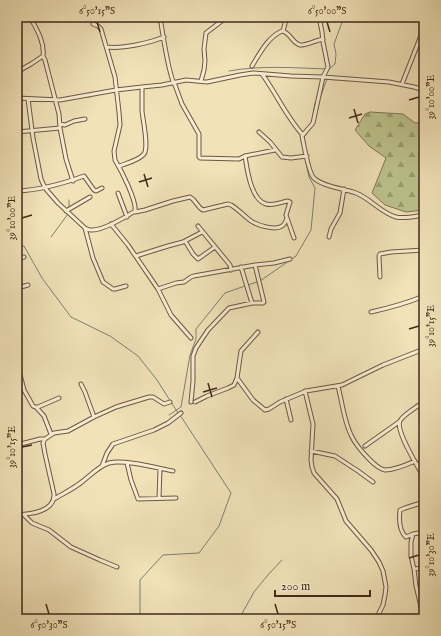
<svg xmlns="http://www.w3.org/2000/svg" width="441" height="636" viewBox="0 0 441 636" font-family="'IM FELL English',serif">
  <defs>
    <pattern id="forest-firs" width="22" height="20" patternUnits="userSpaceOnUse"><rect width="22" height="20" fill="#bcc38d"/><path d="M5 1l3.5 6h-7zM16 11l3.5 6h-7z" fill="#9a9e72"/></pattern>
  </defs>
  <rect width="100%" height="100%" fill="#f1e2b8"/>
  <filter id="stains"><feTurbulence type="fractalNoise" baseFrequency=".005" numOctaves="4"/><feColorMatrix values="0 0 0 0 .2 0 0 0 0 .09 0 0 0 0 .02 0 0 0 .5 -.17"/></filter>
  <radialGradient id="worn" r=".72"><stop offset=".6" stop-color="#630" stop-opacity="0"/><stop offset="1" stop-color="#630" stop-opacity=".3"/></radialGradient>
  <path fill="url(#forest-firs)" stroke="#7f7654" d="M370 112 403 114 415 123 423 122 424 120V210L406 212 385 205 372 193 386 158 369 146 355 130 365 114Z"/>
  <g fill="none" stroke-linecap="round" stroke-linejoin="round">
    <path stroke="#778277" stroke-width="1" d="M229 71C261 65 295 68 329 69L335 64 336 54 334 44 344 17
      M85 97H89
      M320 98 327 79 337 80
      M313 114 315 103 316 102
      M304 139V137L312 127
      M69 207V200
      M51 237 68 214
      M17 247 24 246 42 278 71 317 110 336 138 356 157 380 178 413
      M248 285 260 281 296 256 311 230 315 188 309 177 305 158
      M169 415 181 407 190 355 196 339V329L225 293 245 286
      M141 619 140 614V580L163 555 199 553 219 526 231 493 180 415
      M239 619 254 592 267 576 282 560"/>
    <defs>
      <path id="street" d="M160 17C162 29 169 78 175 85L182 104 199 134V157L200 158 239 159 245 156 275 150
        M319 17 322 32 323 42 328 67 323 77 313 123 302 136C304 145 308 170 313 177 320 186 345 189 356 193 371 199 381 213 396 217 405 219 416 216 424 215
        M283 31 286 20 285 17
        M107 47C123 49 149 43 164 37
        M43 56 45 60 59 114 60 128 66 159 73 181
        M252 66C260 53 268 37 282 31 290 32 292 43 300 45 304 46 317 40 323 39
        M17 72 31 64 43 56C45 42 36 28 30 17
        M262 74C276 93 286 116 302 134
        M201 81 204 70 205 61 204 49 206 33 227 17
        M402 84 424 28
        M17 98 60 100 116 90 142 87 162 85 186 80 207 82 240 75 253 73 291 76 323 77 389 82 414 87 424 90
        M28 99 33 138 41 179 45 188 58 203 85 228C87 229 88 230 91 230 102 231 126 217 135 211 137 201 121 170 115 160L114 151 120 125 119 112 115 77 101 29 98 26 93 24
        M60 124 65 125 74 121 85 119
        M17 132 60 128
        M259 132 270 142 282 157 291 158 307 156
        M245 156C247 169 251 200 266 204 274 206 281 202 288 201L290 202 286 215 294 238
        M119 166C127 163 138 161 144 154 149 147 143 121 142 111 142 103 142 95 142 87
        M17 191C41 190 62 184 84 176L94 190 96 191 102 188
        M118 193 127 217
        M66 211 90 197
        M135 212 145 210 173 201 190 197C196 200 197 207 203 210L228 204 231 205C238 209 244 216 251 221 257 225 275 231 282 226 284 225 286 221 287 218
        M111 224 128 245 158 289 171 315 191 338
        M198 226 230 265 231 270
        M85 228 93 258 103 282 113 289H115L126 286
        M329 237 331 229 340 213 344 189
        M185 241 193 254 198 259 215 247
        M136 256 168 246 183 242 202 232
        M17 260 24 257
        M241 267 252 303
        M380 277 379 256 380 254 391 252 424 250
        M17 288 28 285
        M158 289 176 283 184 282 191 277 194 276 255 265 274 263 290 259
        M371 312C389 308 407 303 424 296
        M17 369 19 371 24 390 33 406 35 407H38L59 398
        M237 378 253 400 265 410 269 409 280 402 306 391 342 385 383 365 424 349
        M81 384 85 392 94 417
        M338 386C342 402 344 421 351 435 355 444 363 453 370 460 374 464 379 469 385 470 395 470 406 465 415 461
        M305 391 313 424 311 460 312 467 314 473 337 499 346 521 371 550 379 562 383 571 386 587 385 595 383 605 376 619
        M286 399 291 420
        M191 402 193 381V356L196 348 208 330 229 308 252 303H263L264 302 255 265
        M195 402 207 396 228 388 234 385 237 378 241 351 258 332
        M424 402C419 405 402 416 400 421 395 431 419 468 424 478
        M36 407 44 416 51 434
        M17 445 40 439H45
        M365 446 399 422
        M311 451 335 456 358 471 373 482
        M127 463 131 480 138 499 176 498
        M417 465 424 460
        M102 466 107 453 113 444 154 430 168 423 181 413
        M159 498 160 469
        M54 499C64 493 75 488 83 481 91 475 99 466 109 463 124 459 157 468 173 471
        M17 515C30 514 55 512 54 494L45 454 43 443 45 439 54 433 68 431 94 417 116 407 149 397H153L164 404 170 402
        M24 515 32 523 49 530 71 547 100 560 117 567
        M413 534 406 537C399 531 399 519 400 510L405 508 424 502
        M414 569 424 568
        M424 619 416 586 414 569 411 556V542L413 534 424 532"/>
    </defs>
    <use href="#street" stroke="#6e5742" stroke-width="5"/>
    <use href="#street" stroke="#f6ecd1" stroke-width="3"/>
  </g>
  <path fill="none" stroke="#42291b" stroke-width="1.5" d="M97 22 100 32M327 22 330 32M409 100 419 97M354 109 358 123M349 118 362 114M144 174 148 187M139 182 152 178M22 218 32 215M409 329 419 326M208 383 212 397M203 392 217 388M22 447 32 445M409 558 419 555M46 604 49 614M275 604 278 614"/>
  <rect width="441" height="636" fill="none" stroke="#f1e2b8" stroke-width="44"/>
  <path d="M275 590v6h95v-6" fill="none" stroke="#42291b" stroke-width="2"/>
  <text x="281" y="590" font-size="12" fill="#42291b" stroke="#f6ecd1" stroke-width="3" paint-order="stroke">200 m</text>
  <rect x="22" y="22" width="397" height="592" fill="none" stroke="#42291b" stroke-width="1.5"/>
  <g font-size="10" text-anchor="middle" fill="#42291b">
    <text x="97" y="14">6°50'15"S</text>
    <text x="327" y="14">6°50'00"S</text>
    <text transform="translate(430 97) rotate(-90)" y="4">39°10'00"E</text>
    <text transform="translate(11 218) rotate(-90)" y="4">39°10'00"E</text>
    <text transform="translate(430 326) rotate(-90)" y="4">39°10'15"E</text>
    <text transform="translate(11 447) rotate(-90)" y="4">39°10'15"E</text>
    <text transform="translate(430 555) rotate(-90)" y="4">39°10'30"E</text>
    <text x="49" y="628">6°50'30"S</text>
    <text x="278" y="628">6°50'15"S</text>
  </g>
  <rect width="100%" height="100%" filter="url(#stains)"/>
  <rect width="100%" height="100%" fill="url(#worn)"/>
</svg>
